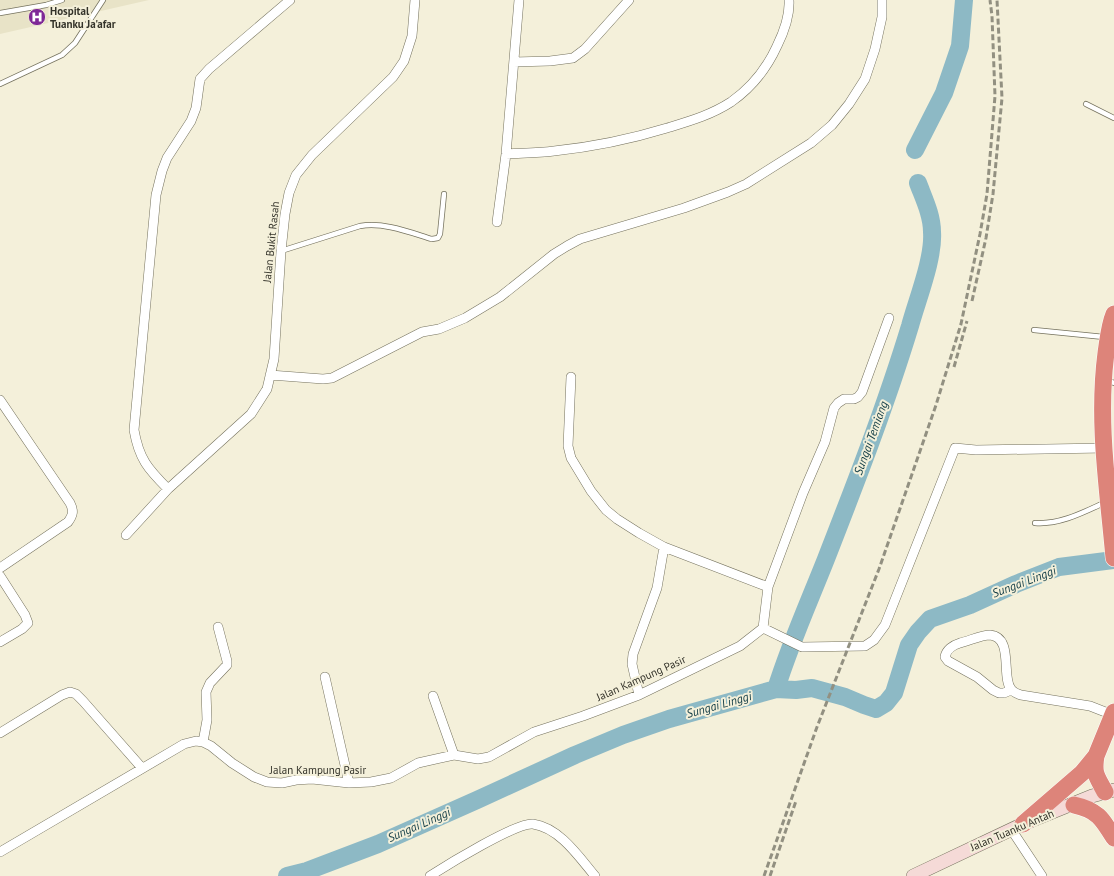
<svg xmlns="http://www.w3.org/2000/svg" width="1114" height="876" viewBox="0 0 1114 876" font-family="'PT Sans',sans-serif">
  <rect width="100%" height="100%" fill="#f4f0da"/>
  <path fill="#e8e3c7" d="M0 0H149L0 34Z"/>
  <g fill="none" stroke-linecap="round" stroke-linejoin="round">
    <path stroke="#8db9c5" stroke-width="18" d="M915 150 944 93 960 46 964 0
      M776 689C790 644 809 602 826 559 856 482 886 405 910 326 917 300 934 258 932 232 932 215 924 199 918 183
      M287 876 307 871 378 844 477 800 575 755 623 735 669 719 776 689 796 690 812 688 845 697 864 705 876 709 886 703 894 693 909 645 918 632 930 619 970 605 1016 584 1059 567 1114 560"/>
    <defs>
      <path id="lane" d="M0 13 46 5 62 0
        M0 84 62 55 75 43 103 0
        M1086 104 1114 118
        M281 251 360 226C384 222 409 232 432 239L438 238 440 234 444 194
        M1034 330 1104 337
        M1106 380 1114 383
        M1035 523C1060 525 1084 512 1106 502"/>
      <path id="street" d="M514 62 550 61 573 58 585 49 629 0
        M506 154C522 153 538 153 554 151 592 147 631 139 667 128 690 121 711 115 731 102 751 88 767 68 777 46 784 32 790 16 789 0
        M497 222 506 154 519 0
        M270 375 323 379 332 378 422 332 439 329 465 318 500 297 554 254 567 246 580 239 684 208 728 192 746 184 811 143 832 125 849 104 865 79 875 49 882 17V0
        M571 377 568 446 571 458 591 491 606 510 617 519 639 533 664 547 657 588 633 654 632 664 639 695
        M0 400 70 503C74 511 73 515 68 522L0 568
        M168 489C148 469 139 459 134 430L156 195 162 171 167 158 191 121 196 108 200 79 209 69 290 0
        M126 535 168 489 251 414 267 389 274 359 281 251 285 214 289 193 296 175 312 155 393 77 404 61 412 36 415 0
        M664 547 768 587
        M0 576 25 615 28 623 22 629 0 642
        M763 628 802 647 865 646 874 640 885 625 955 448 976 450 1105 448
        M763 628 768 587 803 493 825 442 834 408 838 403 844 399H854L858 397 862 392 889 318
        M325 677 349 783
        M1011 690 1004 693H999L993 690 977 677 948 661 945 657C946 650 953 645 960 643 969 641 981 635 990 635 1014 637 1001 677 1011 689 1013 692 1018 694 1021 695L1090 706 1113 715
        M433 696 454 755
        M0 733 62 695 70 692 76 694 83 701 142 768
        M203 742 207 720 206 692 210 683 227 665V661L218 627
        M1011 829 1042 876
        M0 852 184 744 196 741 203 742 211 746 232 763 254 777 267 782 282 783 296 780 312 779 349 783 371 782 391 778 418 763 454 755 478 759 489 757 534 732 583 716 639 695 740 646 763 628
        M430 876C447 865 517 822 533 824 560 828 579 857 595 876"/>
      <path id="secondary" d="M913 876 1023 824 1092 796 1114 790"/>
      <path id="highway" d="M1114 314C1109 326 1108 340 1106 353 1097 421 1108 490 1114 558
        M1096 756C1093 775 1097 776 1105 792
        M1074 805C1097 810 1102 818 1114 838
        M1023 824 1082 773 1096 756 1114 712"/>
    </defs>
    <use href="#lane" stroke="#75725e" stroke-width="6"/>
    <use href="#street" stroke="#75725e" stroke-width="10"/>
    <use href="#secondary" stroke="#75725e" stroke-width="14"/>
    <use href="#highway" stroke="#fff" stroke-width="18"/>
    <use href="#lane" stroke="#fff" stroke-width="4.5"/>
    <use href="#street" stroke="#fff" stroke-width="9"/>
    <use href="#secondary" stroke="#f5dad7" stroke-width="13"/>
    <use href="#highway" stroke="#dd847a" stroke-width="17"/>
    <path stroke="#929081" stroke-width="3" stroke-dasharray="6 3" stroke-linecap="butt" d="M972 301 986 238 993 194 1002 98 997 0
      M954 367 967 321
      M764 876 817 727 879 569 936 405 961 324 980 234 987 194 995 96 992 16 990 0
      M770 876 796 801"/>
  </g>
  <defs>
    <symbol id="hospital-disc" viewBox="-11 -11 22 22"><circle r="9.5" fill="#7e2896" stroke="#f4f0da"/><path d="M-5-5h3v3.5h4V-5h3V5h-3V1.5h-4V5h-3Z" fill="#fff"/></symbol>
  </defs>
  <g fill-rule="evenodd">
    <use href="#hospital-disc" x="27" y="7" width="20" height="20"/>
  </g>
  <g text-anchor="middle" stroke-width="4" stroke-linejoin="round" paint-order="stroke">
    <g font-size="11" font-weight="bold" fill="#34332a" stroke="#f4f0da" text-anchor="start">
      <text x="50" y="15">Hospital<tspan x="50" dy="13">Tuanku Ja'afar</tspan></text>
    </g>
    <g font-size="11" fill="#34332a" stroke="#f4f0da">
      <text transform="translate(271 242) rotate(-84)" y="4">Jalan Bukit Rasah</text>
      <text transform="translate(641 678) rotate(-24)" y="4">Jalan Kampung Pasir</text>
      <text x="318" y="774">Jalan Kampung Pasir</text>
      <text transform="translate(1012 830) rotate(-23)" y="4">Jalan Tuanku Antah</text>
    </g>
    <g font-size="12" font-style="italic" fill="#143e47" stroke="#f4f0da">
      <text transform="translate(871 438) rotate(-70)" y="4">Sungai Temiang</text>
      <text transform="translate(1024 582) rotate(-21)" y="4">Sungai Linggi</text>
      <text transform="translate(719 705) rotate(-16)" y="4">Sungai Linggi</text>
      <text transform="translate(419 825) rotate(-24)" y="4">Sungai Linggi</text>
    </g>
  </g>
</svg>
